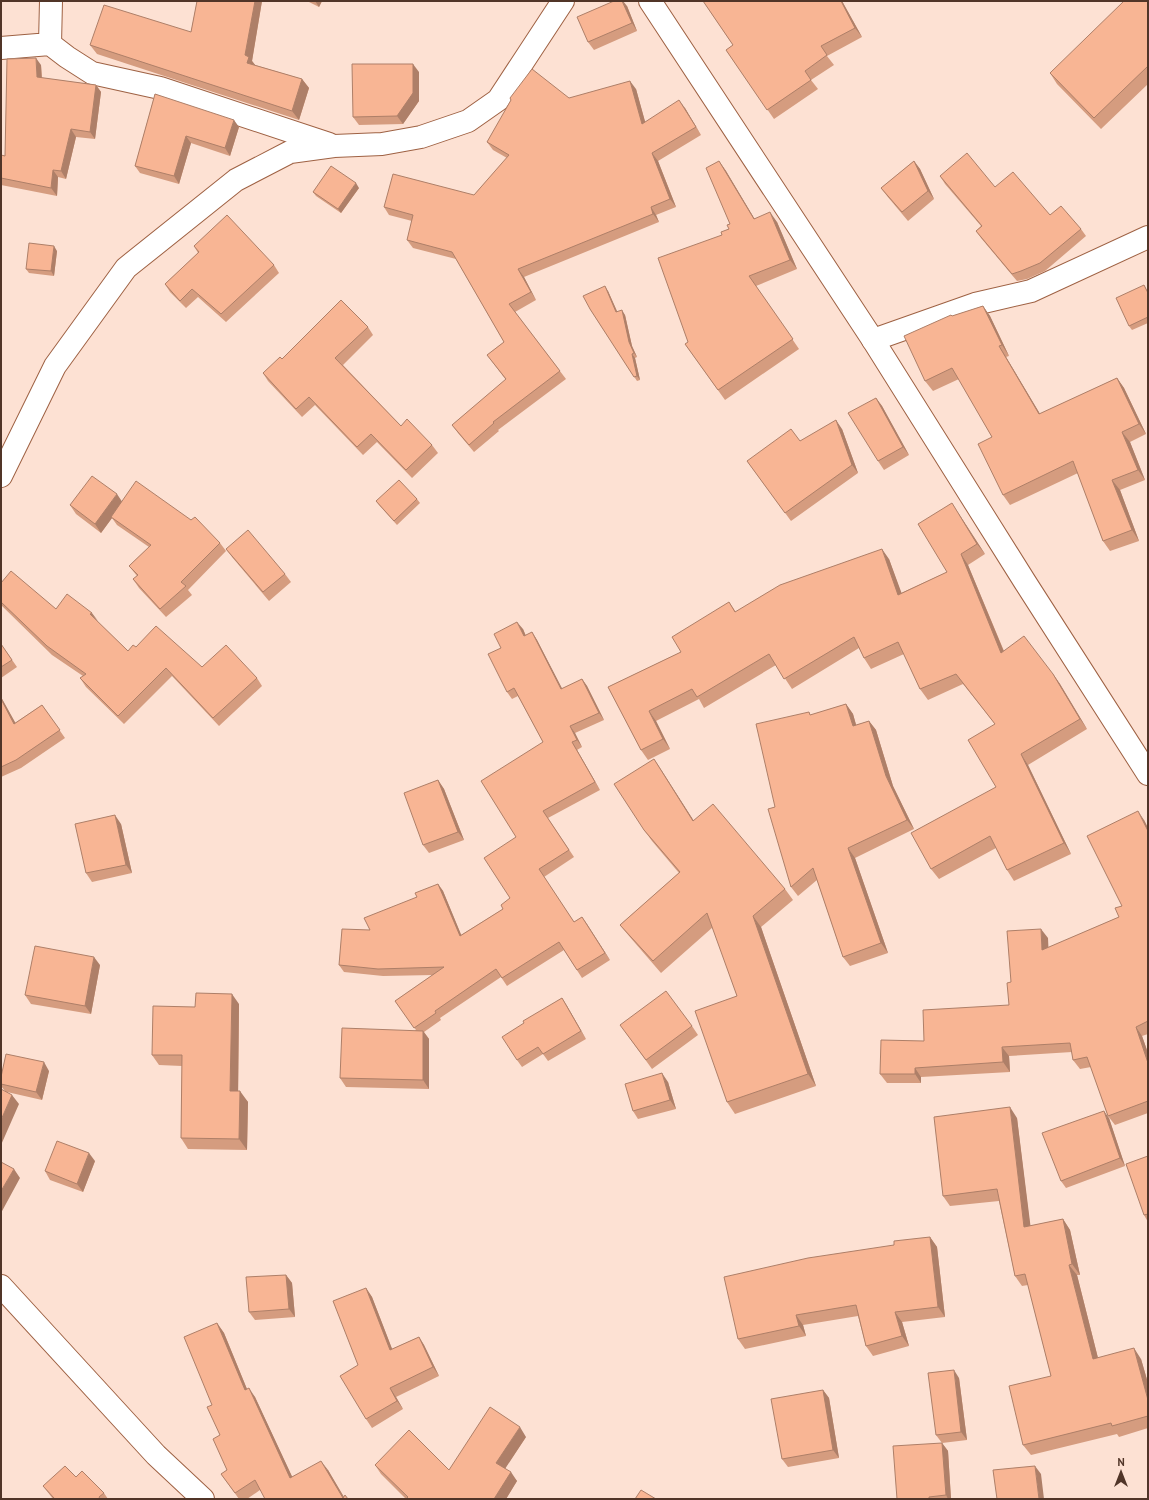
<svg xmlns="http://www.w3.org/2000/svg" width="1149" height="1500" viewBox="0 0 1149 1500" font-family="'PT Sans',sans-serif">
  <rect width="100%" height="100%" fill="#fde1d3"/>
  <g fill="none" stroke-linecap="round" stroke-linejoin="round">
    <defs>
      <path id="street" d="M51 1 50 44 67 57 92 73 160 88 329 144
        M1 48 50 44
        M873 340 975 304 1031 291 1148 237
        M1 476 55 366 126 268 236 180 290 152 334 146 382 144 421 137 468 121 498 100 563 1
        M1 1286 156 1455 203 1499"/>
      <path id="secondary" d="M650 1 873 340 1025 582 1148 774"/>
    </defs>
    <use href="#street" stroke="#9e6143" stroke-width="24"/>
    <use href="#secondary" stroke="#9e6143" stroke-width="24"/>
    <use href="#street" stroke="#fff" stroke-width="22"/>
    <use href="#secondary" stroke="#fff" stroke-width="22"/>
  </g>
  <path fill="#d59c7f" d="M197 1H262L252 61 255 65 302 79 309 88 299 120 97 54 90 45 191 32Z
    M307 1H322L319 7Z
    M703 1H842L862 37 827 56 834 65 811 80 818 89 774 119 726 50 733 45Z
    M1148 1V84L1101 129 1057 84 1050 73Z
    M627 6 637 31 594 50 588 42Z
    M41 65 42 78 96 85 101 92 95 139 76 137 66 179 58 177 57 196 1 185V155L5 156Z
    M419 72V101L403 124 359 125 353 117Z
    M636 89 645 122 685 108 701 135 658 161 676 207 656 215 659 222 524 277 536 300 515 312 566 379 498 430 499 431 474 452 458 433 452 425 506 380 487 355 504 342 456 259 413 248 407 240 412 221 389 215 384 207 474 195 507 158 493 150 487 142 511 101 510 98H569Z
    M155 94 239 127 230 156 191 143 179 184 140 173 135 166Z
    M719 161 726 171 754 218 777 222 797 269 756 286 799 349 725 400 685 344 688 342 722 235 729 229 730 224Z
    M914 161 920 169 934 199 908 221 887 196 881 188Z
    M940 176 995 187 1050 215 1081 229 1086 236 1045 271 1027 279 1017 281 981 238 976 231 981 226 945 184Z
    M359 188 341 213 316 196 313 192Z
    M194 246 274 265 279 273 226 322 198 297 186 308 170 292 165 284 198 253Z
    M57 251 54 276 29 273 26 269Z
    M1147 289 1148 291V323L1132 330 1129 326Z
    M608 291 617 311 625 315 632 346 637 357 635 358 640 380 637 381 590 309Z
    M983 306 990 316 1009 356 1006 357 1040 414 1117 378 1124 388 1146 434 1130 442 1145 480 1120 490 1139 541 1110 551 1103 541 1078 473 1010 505 1003 495 992 437 959 379 933 391 925 381 952 316Z
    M368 327 373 335 343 365 401 426 432 445 438 453 412 478 377 442 363 455 315 405 302 417 268 381 263 373 282 359Z
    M876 398 882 406 909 455 884 470 878 461Z
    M842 429 858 473 791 521 747 461 800 441Z
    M417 499 420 503 397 525 379 505 376 501Z
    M122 501 220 543 226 551 188 590 192 595 166 617 139 588 133 579 137 576 129 566 149 547 117 525 112 518 101 533 76 514 70 505Z
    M959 514 985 554 968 565 1004 651 1053 674 1060 684 1087 729 1028 765 1071 854 1014 881 1007 870 996 848 939 879 931 869 996 787 995 724 963 684 928 700 920 689 904 654 871 669 864 658 859 648 792 689 776 665 704 708 699 699 656 721 670 749 648 760 641 750 608 687 681 652 729 602 736 612 889 559 901 593 947 572Z
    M226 549 285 574 291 582 269 601 232 557Z
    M1 583 56 609 97 621 128 651 136 647 202 667 257 678 262 686 219 726 172 676 124 724 86 687 80 678 83 676 52 655 1 605Z
    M523 629 526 636 532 632 537 640 562 689 582 679 587 686 604 720 575 733 582 747 577 750 600 790 548 818 574 857 544 877 574 922 582 917 610 960 582 978 564 950 507 986 501 977 440 1018 441 1020 424 1032 429 1039V1089L346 1087 340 1078 416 1030 395 1001 433 975 383 976 344 972 339 965 370 930 417 897 438 884 443 891 461 935 503 909 510 898 516 837 543 742 518 696 512 699 507 692 501 648Z
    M1 644 17 667 1 678Z
    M1 697 15 723 42 705 65 738 21 768 1 777Z
    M846 704 853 714 856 725 869 721 876 730 893 786 914 829 855 858 888 953 850 966 843 957 817 880 798 896 791 887 775 807 811 715Z
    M654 759 693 820 785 889 793 900 761 927 816 1086 735 1114 727 1102 737 996 713 927 661 973 629 936 620 925 679 873 652 841 644 830Z
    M438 780 444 789 464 840 429 853 423 845Z
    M1144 820 1148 828V1034L1142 1036 1148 1053V1113L1115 1125 1108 1116 1091 1067 1080 1069 1073 1060 1072 1052 1009 1056 1010 1072 921 1077V1083H887L880 1074 924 1041 1009 1005 1011 982 1048 938V948L1119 917Z
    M121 824 132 873 92 882 86 873Z
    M100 965 91 1014 31 1004 25 995Z
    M562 998 567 1006 586 1039 548 1061 543 1054 522 1067 517 1060 524 1023Z
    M239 1004 238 1091 248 1102 247 1150 188 1149 181 1138 182 1066 159 1065 152 1055 195 1007Z
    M692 1026 698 1035 652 1069 626 1033Z
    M49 1071 42 1100 7 1092 19 1104 5 1091 1 1086V1077Z
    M668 1082 676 1109 638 1119 633 1111Z
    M1017 1118 1030 1226 1063 1219 1070 1230 1080 1275H1077L1098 1358 1141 1359 1148 1383V1428L1119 1437 1117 1434 1031 1455 1023 1445 1051 1376 1028 1285 1022 1286 1015 1276 999 1201 950 1206 943 1196Z
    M1109 1118 1125 1166 1066 1188 1061 1181Z
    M1148 1156V1222L1144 1215Z
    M95 1161 83 1192 50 1180 45 1171Z
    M930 1237 937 1247 945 1317 902 1322 909 1346 873 1356 866 1346 858 1316 803 1325 806 1336 745 1349 738 1339 894 1245Z
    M286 1275 292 1283 295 1317 255 1320 249 1312Z
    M366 1288 372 1297 392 1349 419 1337 424 1345 439 1376 396 1397 403 1409 372 1428 366 1419 358 1365Z
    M217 1323 224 1333 247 1389 255 1397 292 1477 328 1470 344 1497 348 1499 260 1490 247 1499H239L221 1474 227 1470 220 1435 212 1405Z
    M959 1378 967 1440 942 1443 936 1435Z
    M823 1390 829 1398 839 1458 788 1467 782 1459Z
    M526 1437 505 1468 517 1481 506 1499H406L381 1474 375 1465 449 1470Z
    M942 1443 948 1451 951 1499H897Z
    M76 1477 104 1493 108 1499H53L43 1486Z"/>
  <path fill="#ae7f68" d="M255 1H262L252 61 256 66 247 63 245 55Z
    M315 1H322L319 7Z
    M622 1H623L627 6 637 31 632 23Z
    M841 1H842L862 37 855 28Z
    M36 58 41 65 42 84 37 77Z
    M413 64 419 72V101L403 124 397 116Z
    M302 79 309 88 299 120 292 111Z
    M630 81 636 89 648 132 642 124Z
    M96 85 101 92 95 139 90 132Z
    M679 100 685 108 701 135 696 127Z
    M234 120 239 127 230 156 225 148Z
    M71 129 76 137 66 179 61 171Z
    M186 136 191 143 179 184 174 176Z
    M652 153 658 161 676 207 670 199Z
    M719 161 726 171 760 228 754 219Z
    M914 161 920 169 934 199 928 191Z
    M53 170 58 177 57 196 51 188Z
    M356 183 359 188 341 213 338 209Z
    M651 207 656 215 659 222 653 214Z
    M770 212 777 222 797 269 790 260Z
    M54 246 57 251 54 276 51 271Z
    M518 269 524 277 536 300 531 292Z
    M605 286 608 291 619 316 616 312Z
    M983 306 990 316 1009 356 1002 345Z
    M622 310 625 315 632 346 637 357 634 353 629 342Z
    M999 346 1006 357 1046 424 1039 414Z
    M632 354 635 358 640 380 637 376Z
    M1117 378 1124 388 1146 434 1139 424Z
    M876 398 882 406 909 455 903 447Z
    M836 420 842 429 858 473 852 465Z
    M1122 432 1130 442 1145 480 1138 470Z
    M1112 480 1120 490 1139 541 1132 530Z
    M117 494 123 503 101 533 95 524Z
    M952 503 959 514 985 554 977 544Z
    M882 549 889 559 906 605 898 595Z
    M961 554 968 565 1009 664 1001 653Z
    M92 613 98 621 90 614Z
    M517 622 523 629 529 644 524 636Z
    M532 632 537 640 566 696 561 689Z
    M1053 674 1060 684 1087 729 1080 719Z
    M582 679 587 686 604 720 599 713Z
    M1 697 20 731 14 724 1 699Z
    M846 704 853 714 859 735 853 726Z
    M649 711 656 721 670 749 663 739Z
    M869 721 876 730 893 786 914 829 907 820 886 776Z
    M570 726 575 733 582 747 577 740Z
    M572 742 577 750 600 790 595 782Z
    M1021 754 1028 765 1071 854 1064 843Z
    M654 759 662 771 701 832 693 821Z
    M438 780 444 789 464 840 458 832Z
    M1138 811 1144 820 1148 828V831Z
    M115 815 121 824 132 873 126 865Z
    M848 848 855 858 888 953 881 943Z
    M438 884 443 891 465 944 460 936Z
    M753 916 761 927 816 1086 808 1074Z
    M582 917 587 924 610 960 605 953Z
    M1041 929 1048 938 1049 960 1042 950Z
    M94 957 100 965 91 1014 85 1006Z
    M232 994 239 1004 238 1102 230 1091Z
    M562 998 567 1006 586 1039 581 1031Z
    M1136 1027 1142 1036 1148 1053V1063Z
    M423 1031 429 1039V1089L423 1080Z
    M1002 1047 1009 1056 1010 1072 1003 1062Z
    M44 1062 49 1071 42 1100 36 1092Z
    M915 1068 921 1077V1083L915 1074Z
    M662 1073 668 1082 676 1109 670 1100Z
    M240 1091 248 1102 247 1150 239 1139Z
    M12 1095 19 1104 1 1145V1120Z
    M1010 1107 1017 1118 1032 1238 1024 1227Z
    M1104 1111 1109 1118 1125 1166 1120 1158Z
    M89 1153 95 1161 83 1192 77 1184Z
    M14 1169 20 1178 1 1213V1191Z
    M1063 1219 1070 1230 1080 1275 1072 1264Z
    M930 1237 937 1247 945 1317 938 1307Z
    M1069 1265 1077 1275 1101 1370 1093 1359Z
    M286 1275 292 1283 295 1317 289 1309Z
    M366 1288 372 1297 396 1359 390 1350Z
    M895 1312 902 1322 909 1346 902 1336Z
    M796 1315 803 1325 806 1336 799 1326Z
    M217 1323 224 1333 251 1399 245 1390Z
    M419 1337 424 1345 439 1376 433 1367Z
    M1134 1348 1141 1359 1148 1383V1400Z
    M954 1370 959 1378 967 1440 961 1432Z
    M249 1388 255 1397 297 1487 290 1478Z
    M390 1388 396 1397 403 1409 397 1401Z
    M823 1390 829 1398 839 1458 833 1450Z
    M520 1427 526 1437 503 1472 496 1463Z
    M942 1443 948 1451 951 1499H948L946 1495Z
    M321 1461 328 1470 345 1499H344Z
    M1035 1466 1041 1474 1044 1499H1039Z
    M511 1472 517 1481 506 1499H494Z"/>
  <path fill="#f8b594" stroke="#ae7f68" d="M197 1H255L245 55 249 57 247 63 302 79 292 111 90 45 104 5 191 32Z
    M614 1H622L632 23 588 42 577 17Z
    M703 1H841L855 28 821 46 827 55 805 71 811 80 767 110 726 50 733 45Z
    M1124 1H1148V66L1094 118 1050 73Z
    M36 58 37 77 96 85 90 132 71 129 61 171 53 170 51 188 1 178V155L5 156 7 59Z
    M352 64H413V93L397 116 353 117Z
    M532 69 569 98 630 81 642 124 679 100 696 127 652 153 670 199 651 207 653 214 518 269 531 292 509 304 560 371 493 422 494 423 469 445 452 425 506 379 487 355 504 342 452 252 407 240 413 215 384 207 393 174 474 195 509 155 487 142 511 100 510 98Z
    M155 94 234 120 225 148 186 136 174 176 135 166Z
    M967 153 995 187 1013 172 1050 215 1061 206 1081 229 1040 263 1021 271 1012 274 976 231 982 226 940 176Z
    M719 161 754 219 770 212 790 260 749 276 793 339 718 390 685 344 688 342 658 258 722 235 721 232 729 229 727 225 730 224 706 168Z
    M914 161 928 191 902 212 881 188Z
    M331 166 356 183 338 209 313 192Z
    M227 215 274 265 221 314 192 289 180 301 165 284 199 252 194 246Z
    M29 243 54 246 51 271 26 269Z
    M1144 285 1148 293V317L1129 326 1116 298Z
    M605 286 616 312 622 310 629 342 634 353 632 354 637 376 634 377 590 309 583 296Z
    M341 300 368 327 335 358 401 426 407 419 432 445 406 470 371 434 357 447 309 397 296 409 263 373 280 357 282 359Z
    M983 306 1002 345 999 346 1039 414 1117 378 1139 424 1122 432 1138 470 1112 480 1132 530 1103 541 1073 461 1003 495 978 444 992 437 952 368 925 381 904 336 951 315 952 316Z
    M876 398 903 447 878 461 848 413Z
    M836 420 852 465 785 513 747 461 791 429 800 441Z
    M92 476 117 494 95 524 70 505Z
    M399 480 417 499 394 521 376 501Z
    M136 481 191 520 195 517 220 543 181 582 186 586 160 609 133 579 138 575 129 566 151 545 111 517Z
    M952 503 977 544 961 554 1001 653 1024 636 1053 674 1080 719 1021 754 1064 843 1007 870 990 836 931 869 911 833 996 787 968 740 995 724 956 674 920 689 898 642 864 658 854 637 784 679 769 654 697 697 692 689 649 711 663 739 641 750 608 687 681 652 672 637 729 602 735 612 780 585 882 549 898 595 947 572 918 524Z
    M248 530 285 574 263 592 226 549Z
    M11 571 56 609 67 594 92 613 90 614 128 651 133 645 136 647 156 626 202 667 226 645 257 678 213 718 166 668 118 716 80 678 86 674 47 646 1 602V583Z
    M517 622 524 636 532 632 561 689 582 679 599 713 570 726 577 740 572 742 595 782 543 811 569 850 539 869 574 922 582 917 605 953 577 970 559 942 502 978 496 969 435 1011 436 1013 414 1028 395 1001 444 967 378 969 339 965 342 929 370 930 364 918 417 897 415 893 438 884 460 936 503 909 501 905 510 898 484 858 516 837 481 781 543 742 514 688 507 692 488 654 501 648 494 634Z
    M1 644 12 660 1 667Z
    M1 699 14 724 42 705 60 730 16 760 1 767Z
    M846 704 853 726 869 721 886 776 907 820 848 848 881 943 843 957 813 868 791 887 768 809 775 807 756 724 809 712 810 715Z
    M654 759 693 821 713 804 785 889 753 916 808 1074 727 1102 695 1011 737 996 707 913 653 961 620 925 680 872 644 830 614 784Z
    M438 780 458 832 423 845 404 793Z
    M1138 811 1148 831V1021L1136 1027 1148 1063V1101L1108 1116 1087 1057 1073 1060 1070 1043 1002 1047 1003 1062 915 1068V1074H880L881 1040 924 1041 923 1010 1009 1005 1007 983 1011 982 1007 931 1041 929 1042 950 1119 917 1115 908 1122 906 1087 836Z
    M115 815 126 865 86 873 75 824Z
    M35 946 94 957 85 1006 25 995Z
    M666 991 692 1026 646 1060 620 1025Z
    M196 993 232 994 230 1091H240L239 1139 181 1138 182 1055H152L153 1006 195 1007Z
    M562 998 581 1031 543 1054 538 1047 517 1060 502 1037 524 1023 523 1021Z
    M342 1028 423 1031V1080L340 1078Z
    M6 1054 44 1062 36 1092 1 1084V1077Z
    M662 1073 670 1100 633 1111 625 1084Z
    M1 1089 12 1095 1 1120Z
    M1010 1107 1024 1227 1063 1219 1072 1264 1069 1265 1093 1359 1134 1348 1148 1400V1416L1112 1426 1111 1423 1023 1445 1009 1386 1051 1376 1025 1274 1015 1276 997 1189 943 1196 934 1117Z
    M1104 1111 1120 1158 1061 1181 1042 1133Z
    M57 1141 89 1153 77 1184 45 1171Z
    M1148 1156V1214L1144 1215 1126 1164Z
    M1 1162 14 1169 1 1191Z
    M930 1237 938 1307 895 1312 902 1336 866 1346 856 1305 796 1315 799 1326 738 1339 724 1277 808 1258 894 1245V1241Z
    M286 1275 289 1309 249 1312 246 1277Z
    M366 1288 390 1350 419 1337 433 1367 390 1388 397 1401 366 1419 340 1376 358 1365 333 1301Z
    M217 1323 245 1390 249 1388 290 1478 321 1461 343 1498 345 1495 348 1499H265L255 1480 235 1493 221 1474 227 1470 213 1439 220 1435 207 1407 212 1405 184 1337Z
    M954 1370 961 1432 936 1435 928 1373Z
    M823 1390 833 1450 782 1459 771 1399Z
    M490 1407 520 1427 496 1463 511 1472 494 1499H406L408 1497 375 1465 409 1430 449 1470Z
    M942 1443 946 1495 929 1497V1499H897L893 1446Z
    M65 1466 76 1477 82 1471 104 1493 99 1497 100 1499H53L54 1498 43 1486Z
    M1035 1466 1039 1499H997L993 1470Z
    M641 1490 656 1499H635Z"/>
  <rect width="1149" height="1500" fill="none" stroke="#513528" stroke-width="4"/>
  <g transform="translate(1121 1472)" stroke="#fde1d3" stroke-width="3" paint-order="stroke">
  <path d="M0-3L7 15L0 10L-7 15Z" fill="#513528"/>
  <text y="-6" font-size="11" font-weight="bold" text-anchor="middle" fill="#513528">N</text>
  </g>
</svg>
